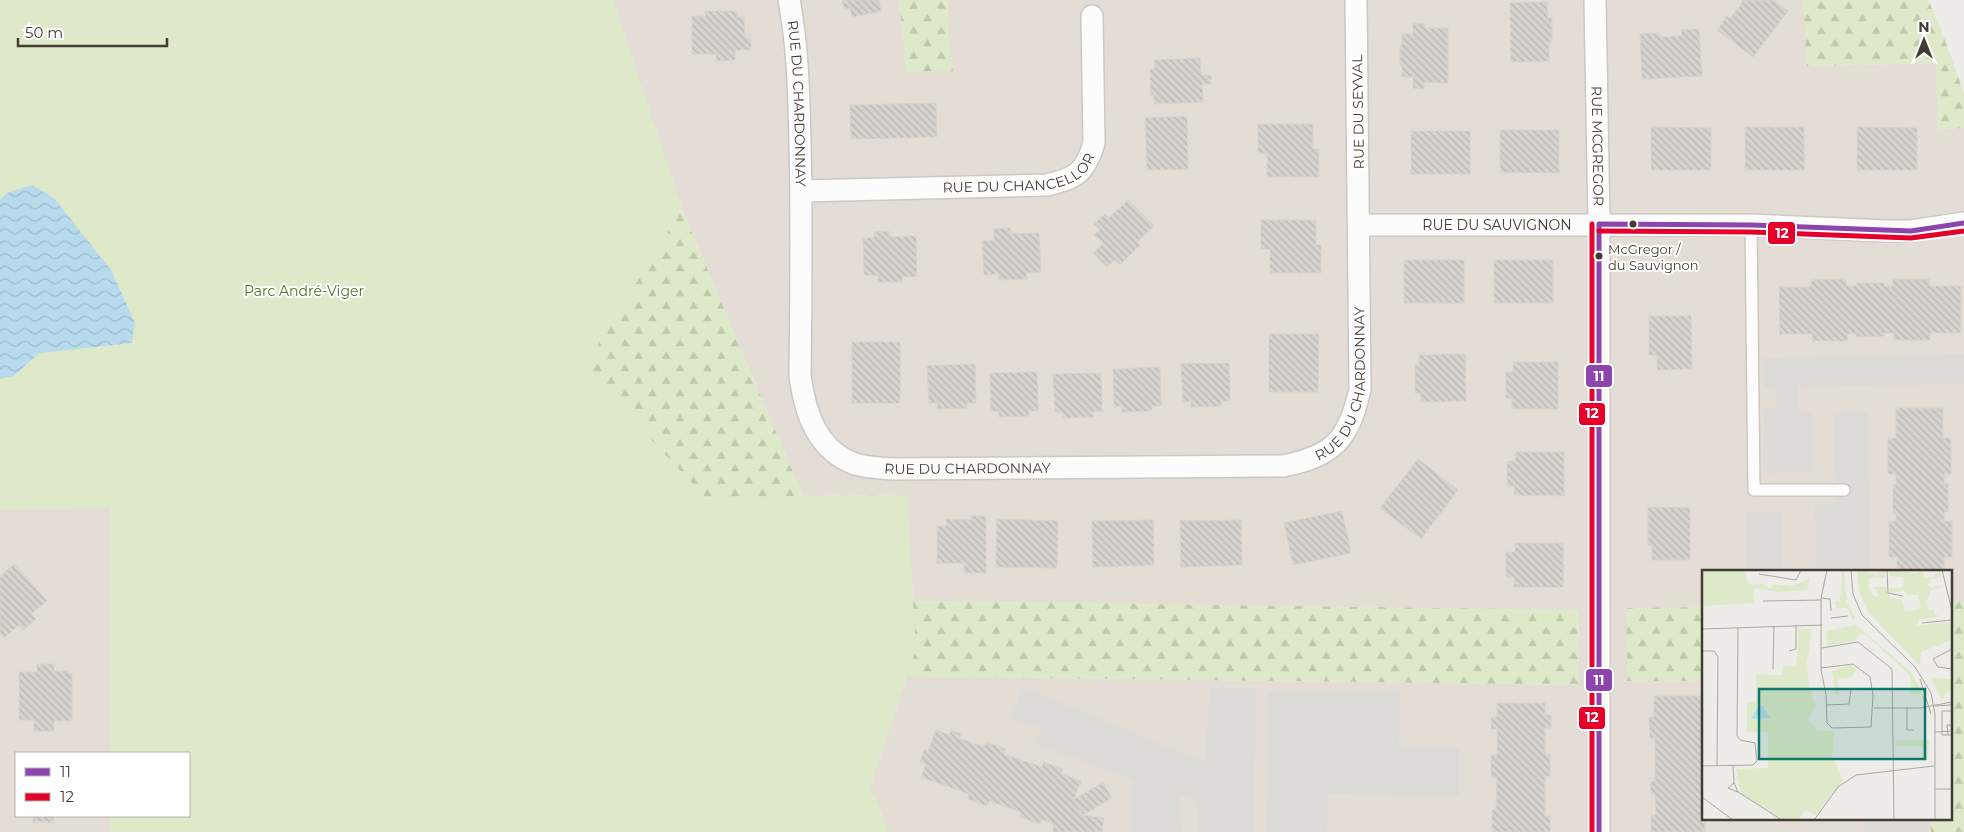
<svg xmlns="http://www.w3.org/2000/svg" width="1964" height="832" viewBox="0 0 1964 832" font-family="Montserrat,sans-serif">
  <defs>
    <pattern id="forest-firs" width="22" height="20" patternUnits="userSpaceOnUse" patternTransform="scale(1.25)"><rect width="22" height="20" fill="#dde9c8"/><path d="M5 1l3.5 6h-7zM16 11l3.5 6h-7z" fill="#bfc9ac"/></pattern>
    <pattern id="water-waves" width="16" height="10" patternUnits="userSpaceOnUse" patternTransform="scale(1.25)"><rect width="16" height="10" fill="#b7daec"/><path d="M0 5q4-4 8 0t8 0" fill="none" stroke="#9fbccb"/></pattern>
    <pattern id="building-back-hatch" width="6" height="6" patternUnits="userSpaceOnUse" patternTransform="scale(1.25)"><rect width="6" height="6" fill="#d6d3ce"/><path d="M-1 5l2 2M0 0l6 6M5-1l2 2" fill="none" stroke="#b9b6b2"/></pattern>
  </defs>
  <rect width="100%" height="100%" fill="#eeece8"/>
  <path fill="#e3ddd5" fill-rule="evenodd" d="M613 0H899L906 72 948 26V0H1803L1808 66 1937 63 1938 129 1964 128V832H889L870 787 907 676 1578 685 1579 611 913 601 907 495 803 496 682 209ZM1703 571H1950V818H1703Z
    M110 508 109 753H16V816H109V832H0V509Z"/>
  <path fill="url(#forest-firs)" d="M183 0H613L682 209 803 496 907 495 913 601 1579 610 1578 685 907 676 870 787 889 832H109V816H189V753H109Z
    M899 0H948V26L953 71 906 72Z
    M1803 0H1928L1940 26 1964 93V128L1938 129 1936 63 1807 66Z
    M1964 602V832H1931V818H1950V603Z
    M1703 607V681H1627V608Z"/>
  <path fill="#dde9c8" d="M0 0H613L682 209 584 368 705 497 907 495 916 650 870 787 889 832H109V816H189V753H109L110 508 0 509Z"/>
  <path fill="#dddbd7" d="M1964 354V384L1798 387V412H1811L1812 472 1764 473 1763 408H1776L1775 389H1765L1764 358Z
    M1867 412 1871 571H1816L1815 505 1836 504 1834 413Z
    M1782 511 1783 571H1746L1745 512Z
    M1023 687 1205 762 1210 689 1256 688 1254 832H1198L1197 801 1180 794 1181 832H1132V779L1034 744 1041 728 1011 718Z
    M1268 692 1400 693 1399 747 1459 748V796L1328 794 1327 832H1267Z
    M1864 818H1927L1928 832H1865Z"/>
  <path fill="url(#water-waves)" d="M32 185 54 198 111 270 135 323 132 343 39 353 14 376 0 379V200L7 193Z"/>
  <path fill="url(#building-back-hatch)" stroke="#d6d3ce" d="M842 0H879L881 11 852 17 850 8 844 9Z
    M1741 0H1774L1788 11 1753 57 1717 30 1727 16 1730 19 1743 2Z
    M1547 2 1548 18H1552V42H1549V61L1511 62 1510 3Z
    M705 11H737V17H744L745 38H751V50H735V60L716 61V54H692V16H706Z
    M1413 23 1425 24V28H1448V83L1424 82V89L1413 88V77H1402V66H1400V45H1402V34H1413Z
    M1699 29 1702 76 1642 79 1640 34 1660 33V37L1682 36 1681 30Z
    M1200 58 1201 75H1211V84H1202L1203 102 1154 104V95L1151 96 1150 69H1155L1154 60Z
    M936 103 937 137 851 139 850 105Z
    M1187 116 1188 169 1147 170 1145 118Z
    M1258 124H1313V149H1319V177H1267V153L1258 154Z
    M1651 127 1711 128V170H1651Z
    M1745 127H1804V170H1745Z
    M1857 127 1917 128V170H1857Z
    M1500 130H1559V173L1500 172Z
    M1411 131H1470V174H1411Z
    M1128 200 1154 226 1137 242 1140 245 1120 265 1115 260 1107 267 1093 253 1103 244 1094 235 1100 230 1094 224 1105 214 1109 218Z
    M1261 220H1316V245H1321V273H1270V249H1261Z
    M1010 228 1011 234 1039 233 1041 272 1026 273 1027 279 999 280 998 274 984 275 982 241 994 240V229Z
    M889 231V237L916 236 917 276 902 277 903 282H878V275H864L863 238H874V232Z
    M1404 260H1464V303H1404Z
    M1494 260H1553V303H1494Z
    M1846 279V286H1856V283H1884V286H1893V279H1929V286H1961V333H1930V340H1894V333H1884V336L1856 337V333L1847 334V341H1812V334H1780L1779 287H1811V280Z
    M1649 316H1691L1692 369 1657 370V355H1649Z
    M1269 334H1319L1318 392H1269Z
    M852 342H900V403H852Z
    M1465 354 1466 401 1421 402V393H1415V365H1419V355Z
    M1513 362H1558V409H1512V398H1506V372H1513Z
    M1229 363 1230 401H1221V406L1191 407V401L1183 402 1181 364Z
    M975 364 976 403H967V408L937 409V403H929L927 366Z
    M1160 367 1161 406H1152V411L1122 412V406L1114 407 1113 369Z
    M1037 372 1038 411H1029V416L999 417V411H991L990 373Z
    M1101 373 1102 411 1093 412V417L1063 418V412H1055L1053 374Z
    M1896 408H1943V438H1951V474H1944V484H1948V512H1944V521H1952V557H1944V571H1897V557H1889V521H1896V513H1893V485H1896V474H1888V438H1896Z
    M1516 452H1564V496L1514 495 1515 486H1507V461H1515Z
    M1418 459 1458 490 1421 539 1380 508Z
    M1648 507 1690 508V560H1652V545H1648Z
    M1342 511 1351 553 1293 565 1284 523Z
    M971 516H986V573H964V563H937V526H946V519L971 520Z
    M997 519 1058 521 1057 568 996 567Z
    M1153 520 1154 565 1093 567 1092 521Z
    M1241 520 1242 565 1181 567 1180 521Z
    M1515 543H1563V587H1514V577H1506V552H1515Z
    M14 564 47 601 31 614 36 619 23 630 19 625 4 638 0 633V577Z
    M37 664H54V671H68V674H72V721H54V731H34V720H19V672H37Z
    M1654 696H1703V818H1705V832H1651V815H1656L1655 794H1651L1650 782 1655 781V738H1650L1649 717H1654Z
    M1497 703H1545V715H1551V728H1545V755H1550V776H1545V816H1550V832H1492V810H1496L1497 777H1491V755H1497V729H1491V717H1497Z
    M936 730 949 735 951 730 961 734 959 738 984 747 986 742 1005 749 1003 754 1042 767 1044 762 1063 769 1061 774 1081 781 1074 799 1083 815 1104 818 1102 832H1053L1054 824 1042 819 1040 824 1020 817 1021 812 989 801 987 806 968 799 969 794 921 777 926 764 920 762 924 750 928 752Z
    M1103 783 1112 798 1083 815 1074 799Z
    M33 816H53V822H33Z"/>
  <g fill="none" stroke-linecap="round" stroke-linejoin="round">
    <defs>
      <path id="lane" d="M1751 225 1754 490H1844"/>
      <g id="street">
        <path id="s1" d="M789 0C798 47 799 96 800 144 802 221 801 298 800 376 805 413 817 450 855 464 868 468 882 468 894 469L1283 466C1334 456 1349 439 1360 389L1356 0"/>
        <path id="s2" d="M1595 0 1599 224V832"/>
        <path id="s3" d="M802 191 1047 185C1076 178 1085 173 1094 143L1092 16"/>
        <path id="s4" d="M1359 225H1751L1887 231H1911L1964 223"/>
      </g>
    </defs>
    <use href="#lane" stroke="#cbc8c4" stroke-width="14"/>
    <use href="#street" stroke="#cbc8c4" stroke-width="24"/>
    <use href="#lane" stroke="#fcfcfc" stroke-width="11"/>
    <use href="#street" stroke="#fcfcfc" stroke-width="21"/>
    <defs>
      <path id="bus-1" d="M1599 224V832
        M1599 224 1751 225 1911 231 1964 223"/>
      <path id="bus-2" d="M1592 224V832
        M1599 231 1751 232 1911 238 1964 231"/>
    </defs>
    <use href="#bus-1" stroke="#fff" stroke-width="9"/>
    <use href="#bus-2" stroke="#fff" stroke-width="9"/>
    <use href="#bus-1" stroke="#8e44ad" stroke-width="5"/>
    <use href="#bus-2" stroke="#e4002b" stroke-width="5"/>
  </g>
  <g fill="#433c34" stroke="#fff" stroke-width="2">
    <circle cx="1633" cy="224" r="4.5"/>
    <circle cx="1599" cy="256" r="4.5"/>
  </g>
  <g text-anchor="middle" stroke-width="4" stroke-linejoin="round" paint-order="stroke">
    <g font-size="13" fill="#433c34" stroke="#fff" text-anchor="start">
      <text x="1608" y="254">McGregor /<tspan x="1608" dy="16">du Sauvignon</tspan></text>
    </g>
    <g font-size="14" fill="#433c34" stroke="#fff">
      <text dy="5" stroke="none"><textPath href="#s1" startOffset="104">RUE DU CHARDONNAY</textPath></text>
      <text transform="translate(1358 112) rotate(-91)" y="5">RUE DU SEYVAL</text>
      <text dy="5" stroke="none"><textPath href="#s2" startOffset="146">RUE MCGREGOR</textPath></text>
      <text dy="5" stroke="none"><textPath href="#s3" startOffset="221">RUE DU CHANCELLOR</textPath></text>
      <text dy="5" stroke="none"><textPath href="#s4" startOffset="138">RUE DU SAUVIGNON</textPath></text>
      <text dy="5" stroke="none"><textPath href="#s1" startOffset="1032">RUE DU CHARDONNAY</textPath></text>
      <text dy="5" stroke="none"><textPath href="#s1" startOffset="599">RUE DU CHARDONNAY</textPath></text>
    </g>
    <g font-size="14" fill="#4a7429" stroke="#fff">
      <text x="304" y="296">Parc André-Viger</text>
    </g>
  </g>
  <g transform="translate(1702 570)">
    <rect width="250" height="250" fill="#eeece8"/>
    <path d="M0 0H43L46 14H61L68 19 71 14 90 16 108 8 105 20 75 22 54 18 51 20 53 33 1 36 0 55ZM140 0H142L145 32 154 48 151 50 145 38H134L133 31H137L139 22ZM155 0H165L175 6 178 0H183V8H167V19L173 27 177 25 172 17H183L188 27 200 30 203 42 219 39 216 25H206L202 21 189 23 186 18H201L202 7 188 6 186 0 215 3 221 0 222 7H231L238 0 240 7 229 9 226 15 229 17 241 16 228 21 225 31 226 40 232 39V43L238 47 217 49 215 56 250 52V70L219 82 218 96 166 42 157 22ZM154 55 209 102 224 130H220V124H209L208 105 164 65 159 64 151 71 125 76 124 61ZM150 95 154 99 150 107 136 109 137 125H133L130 101ZM229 108 250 109V120L245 122 240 131ZM194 170H227L226 190H220V176H194Z" fill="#dde9c8"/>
    <path d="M97 59H110L105 92 107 115 114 137 106 150 116 161H133L130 185 141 211 113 245 104 239 98 248 100 250H83L39 224 34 199 66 198V162H45V132H54V104L81 105V96H94Z" fill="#dde9c8"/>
    <path d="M60 135 68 148 49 149 55 138Z" fill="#b7daec"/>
    <path fill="none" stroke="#aaa6a0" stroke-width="1" d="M149 0 151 24 160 45 213 97 229 123 233 144V250M185 0 186 23 201 26M240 0 250 41M57 4 94 10 99 0M119 28 128 29 129 41M61 31 119 30M129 48 146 46M220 53 250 50M0 59 120 55M120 78 156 72 190 99 192 250M250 79 231 89 236 97 250 99M0 81H12L16 87 15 196M87 81 94 79V55M119 98 151 94 168 107 171 125 169 157 130 158 125 153 124 124 119 100V28L125 0M71 99 72 56M218 109 229 144M125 135 147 134 149 120M233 136 250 135M172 138H218L250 132M205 138V160H212M250 155H245L246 165H250M233 162 250 161M246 165H240V141H250M31 195 32 213 36 222 80 250M0 196 51 195 55 191 53 173 38 170 35 166 36 58M32 213 26 218 36 222M233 219H250M0 227 31 250M112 250 136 217 154 205 232 196"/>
    <path fill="#0f766e" fill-opacity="0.15" stroke="#0f766e" stroke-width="2.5" d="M57 119H223V189H57Z"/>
    <rect width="250" height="250" fill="none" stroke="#433c34" stroke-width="2.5"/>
  </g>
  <g stroke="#fff" stroke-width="2">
    <rect x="1767" y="221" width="29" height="24" rx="5" fill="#e4002b"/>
    <rect x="1585" y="364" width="28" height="24" rx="5" fill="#8e44ad"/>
    <rect x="1578" y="402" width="28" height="24" rx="5" fill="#e4002b"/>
    <rect x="1585" y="668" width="28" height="24" rx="5" fill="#8e44ad"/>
    <rect x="1578" y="706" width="28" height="24" rx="5" fill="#e4002b"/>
  </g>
  <g font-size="14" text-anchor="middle" font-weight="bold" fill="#fff">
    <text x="1782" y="238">12</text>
    <text x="1599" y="381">11</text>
    <text x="1592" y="418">12</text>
    <text x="1599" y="685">11</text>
    <text x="1592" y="722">12</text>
  </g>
  <rect x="15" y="752" width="175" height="65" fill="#ffffff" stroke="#b4b1ae"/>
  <rect x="25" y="768" width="25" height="8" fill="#8e44ad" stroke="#b4b1ae"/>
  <text x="60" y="777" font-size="15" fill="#433c34">11</text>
  <rect x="25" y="793" width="25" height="8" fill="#e4002b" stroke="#b4b1ae"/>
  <text x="60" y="802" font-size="15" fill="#433c34">12</text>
  <g transform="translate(1924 40)" stroke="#ffffff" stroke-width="4" paint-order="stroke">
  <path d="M0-4L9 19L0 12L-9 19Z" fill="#433c34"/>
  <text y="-8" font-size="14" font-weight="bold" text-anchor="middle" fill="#433c34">N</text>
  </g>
  <path d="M18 38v8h149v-8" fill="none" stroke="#433c34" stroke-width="2.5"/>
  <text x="25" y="38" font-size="15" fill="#433c34" stroke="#ffffff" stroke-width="4" paint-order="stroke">50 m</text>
</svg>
